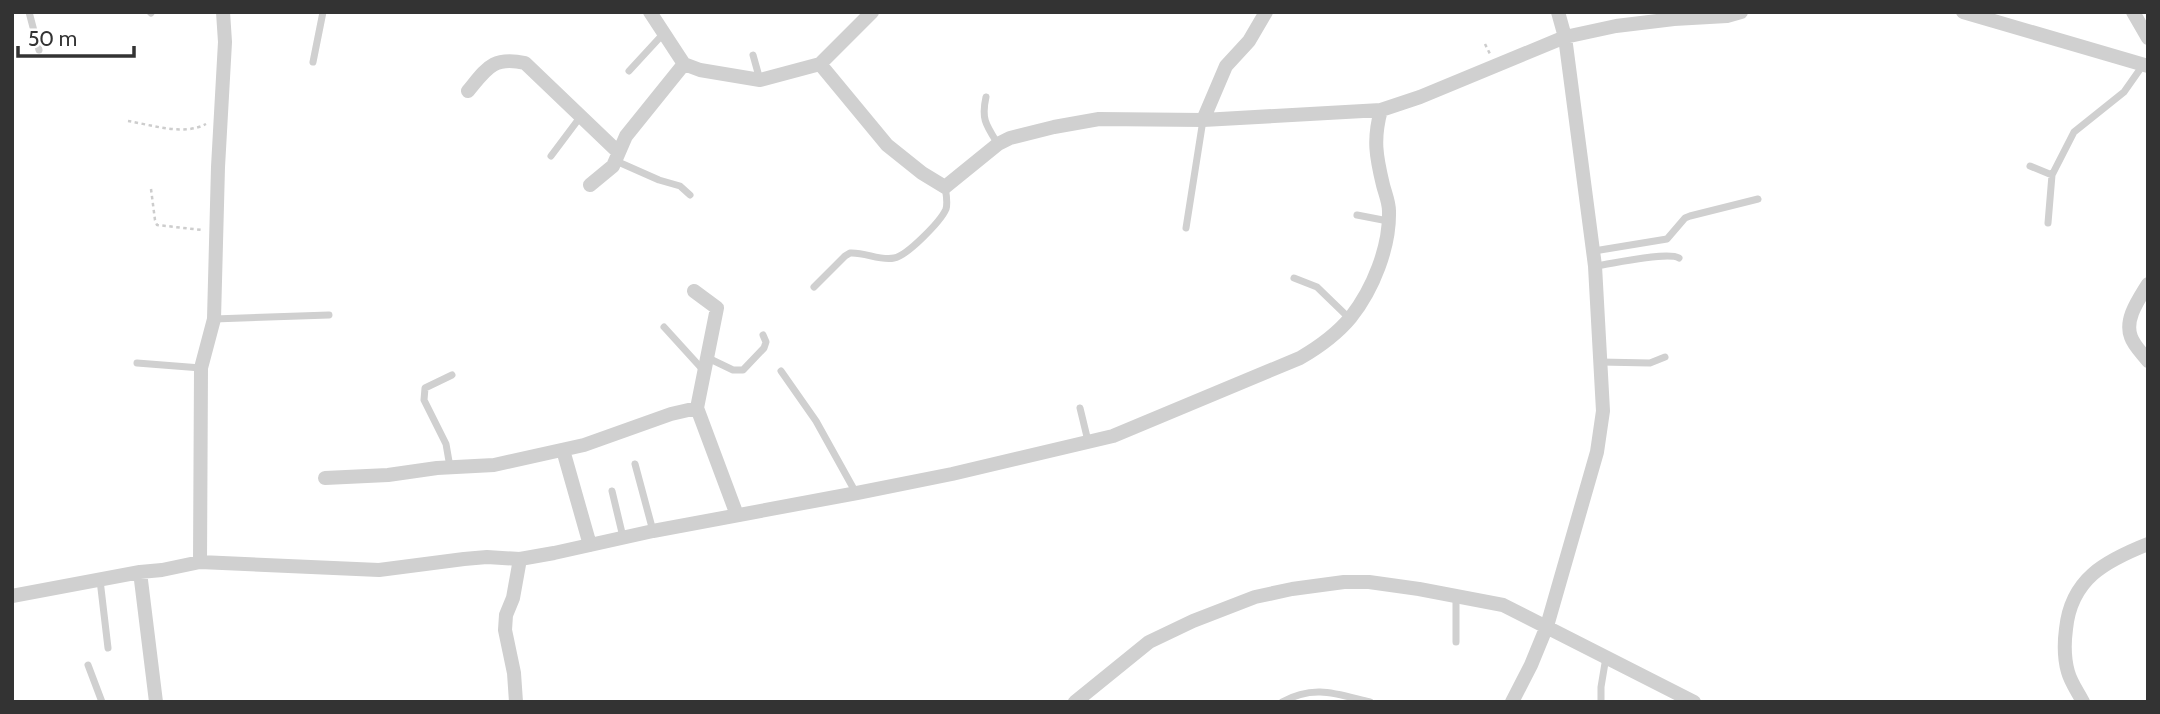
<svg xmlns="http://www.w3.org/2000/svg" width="2160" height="714" viewBox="0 0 2160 714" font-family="Cabin,sans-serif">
  <rect width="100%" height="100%" fill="#fff"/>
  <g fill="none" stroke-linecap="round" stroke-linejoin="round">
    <path stroke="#cdcdcd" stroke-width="2.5" stroke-dasharray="3.5 3.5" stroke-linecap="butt" d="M1485 44 1490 54
      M128 121C152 125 184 136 206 124
      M151 189 155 220 157 225 202 230"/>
    <path stroke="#d0d0d0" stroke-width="7" d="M29 12 39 50
      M150 12 151 13
      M753 55 760 80
      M313 62 323 12
      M629 71 664 33
      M986 97C981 119 986 125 998 144
      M551 156 581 116
      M616 161 659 180 680 186 690 195
      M2030 166 2052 175
      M1357 215 1388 221
      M2048 223 2052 175 2074 132 2124 92 2143 65
      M1186 228 1203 120
      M1594 251 1667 239 1685 218 1690 216 1758 199
      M1596 266C1612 264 1667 251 1679 258
      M1294 278 1317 287 1349 318
      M814 287 845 256 850 253C865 252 880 261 894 258 907 256 941 221 946 209 948 202 946 193 945 187
      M214 319 329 315
      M664 327 704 371
      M708 358 733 370H743L764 348 766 342 763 335
      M1600 362 1650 363 1665 357
      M137 363 201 368
      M781 371 816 421 856 493
      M1080 408 1088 441
      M635 464 653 531
      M450 467 446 444 424 400 425 388 452 375
      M612 491 623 537
      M100 580 108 648
      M1456 595V642
      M88 665 102 702
      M1282 702C1314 684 1337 694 1370 702
      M1601 702V687L1606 657"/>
    <path stroke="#d0d0d0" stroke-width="14" d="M650 12 684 64 700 70 760 80 820 64 872 12
      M1963 12 2148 66
      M2133 12 2148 38
      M820 64 887 145 922 173 945 187 998 144 1010 138 1054 127 1099 119 1203 120 1381 110 1420 97 1565 37 1616 26 1674 19 1727 16 1741 12
      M468 91C487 68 493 56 525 63L618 152
      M1203 120 1226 66 1249 41 1266 12
      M590 185 613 166 626 136 684 64
      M2148 284C2139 299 2124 319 2131 337 2134 346 2143 354 2148 361
      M694 291 717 308 697 408 737 515
      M563 450 590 545
      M325 478 388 475 437 468 494 465 584 445 671 414 697 408
      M200 562 201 368 214 319 218 167 225 42 223 12
      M140 572 156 702
      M12 596 140 572 162 570 200 562 379 570 464 559 487 557 520 559 554 553 653 531 857 493 952 474 1113 436 1300 358C1319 347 1337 334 1351 317 1373 289 1390 247 1389 211 1389 202 1385 193 1383 185 1376 156 1373 139 1381 110
      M516 702 514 673 505 630 506 615 513 598 520 559
      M1075 702 1149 642 1193 621 1255 597 1292 589 1344 582H1369L1419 589 1503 605 1694 702
      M1512 702 1531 665 1547 626 1597 452 1603 411 1595 266 1565 37 1558 12
      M2083 702C2078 692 2071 683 2068 672 2064 658 2064 644 2066 629 2071 579 2105 561 2148 544"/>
  </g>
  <rect width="2160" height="714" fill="none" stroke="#333333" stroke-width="28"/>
  <path d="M18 46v10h116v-10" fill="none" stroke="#333333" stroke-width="3.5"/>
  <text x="28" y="46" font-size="21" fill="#333333" stroke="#ffffff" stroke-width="5" paint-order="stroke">50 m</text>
</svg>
